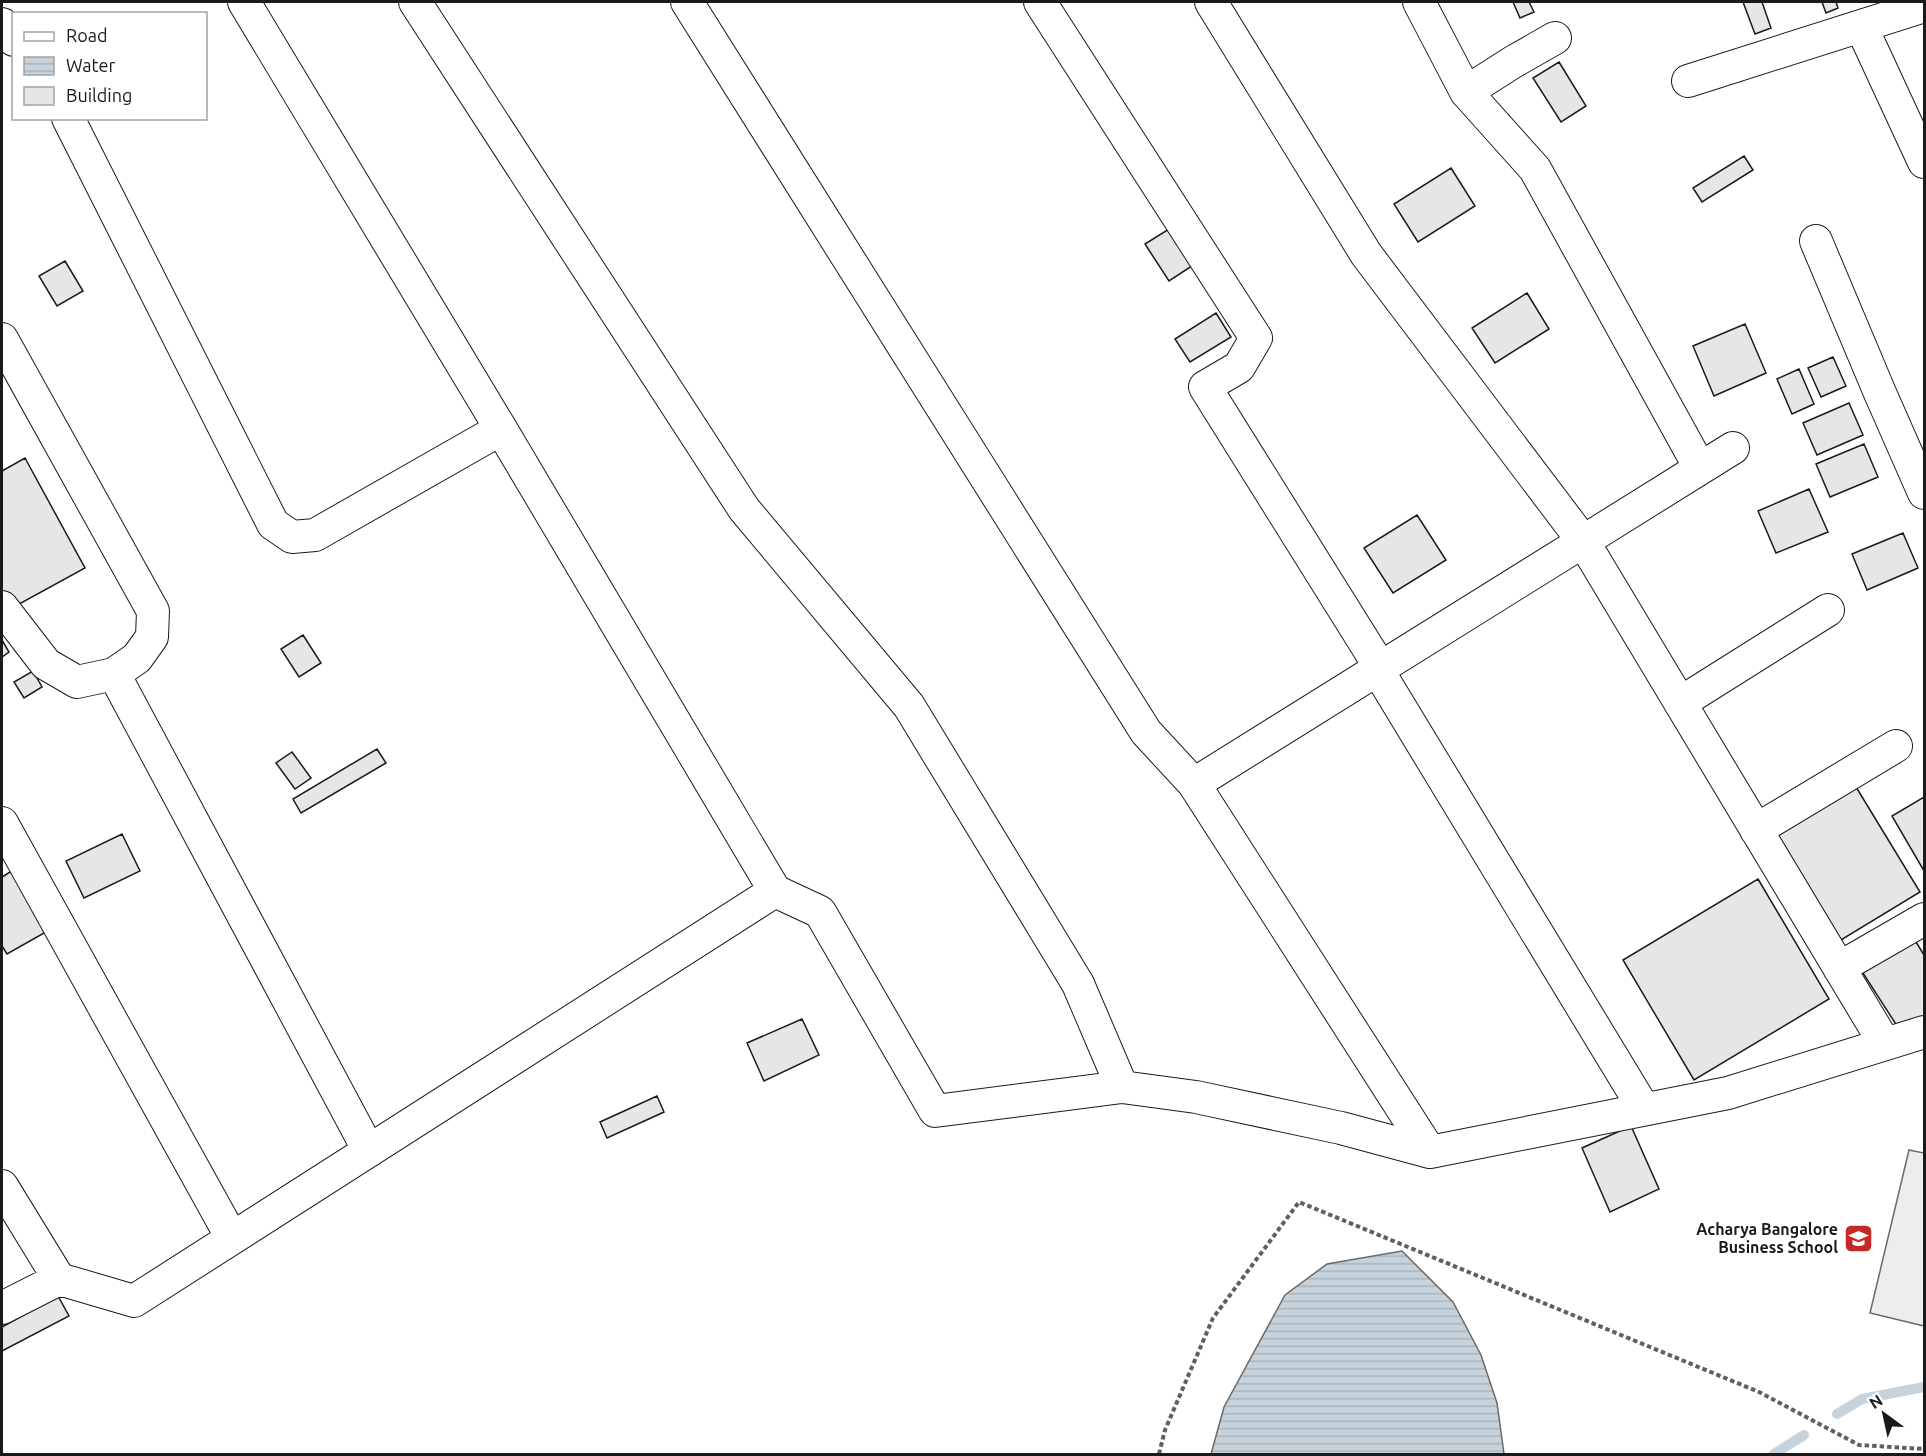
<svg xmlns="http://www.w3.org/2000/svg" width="1926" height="1456" viewBox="0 0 1926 1456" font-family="Ubuntu,sans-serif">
  <defs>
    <pattern id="water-rules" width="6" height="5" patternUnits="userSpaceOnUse" patternTransform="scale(1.5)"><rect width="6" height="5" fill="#c6d2dc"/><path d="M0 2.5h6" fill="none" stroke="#aab4bc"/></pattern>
  </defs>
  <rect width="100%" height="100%" fill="#fff"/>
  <path fill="#ededed" stroke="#6a6a6a" stroke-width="1.5" d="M1909 1150 1924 1153V1326L1870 1313Z"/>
  <path fill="url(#water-rules)" stroke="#6a6a6a" stroke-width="1.5" d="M1402 1251 1453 1302 1481 1355 1497 1403 1504 1454H1211L1224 1407 1285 1295 1327 1264Z"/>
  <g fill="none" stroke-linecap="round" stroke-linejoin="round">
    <path stroke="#c6d2dc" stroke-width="10" d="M1837 1414 1862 1399 1924 1387
      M1774 1454 1804 1435"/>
  </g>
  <path fill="#e6e6e6" stroke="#1a1a1a" stroke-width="1.5" d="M1513 2H1529L1534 12 1520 18Z
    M1743 2H1762L1771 28 1755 34Z
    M1822 2H1836L1838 8 1826 13Z
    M1559 62 1586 106 1561 122 1533 78Z
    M1744 156 1753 170 1702 202 1693 188Z
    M1451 168 1475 206 1418 242 1394 204Z
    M1177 224 1201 260 1169 281 1145 244Z
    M65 261 83 291 57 306 39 276Z
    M1527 293 1549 329 1495 363 1472 328Z
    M1216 313 1231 337 1190 362 1175 339Z
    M1745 324 1766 373 1714 396 1693 346Z
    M1833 357 1846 386 1821 397 1808 368Z
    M1799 369 1814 404 1792 414 1777 379Z
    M1849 403 1863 435 1817 455 1803 423Z
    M1864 444 1878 477 1830 497 1816 464Z
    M25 458 85 568 12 608 2 589V471Z
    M1809 489 1828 532 1776 553 1758 511Z
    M1417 515 1446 560 1393 593 1364 548Z
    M1903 533 1918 568 1867 590 1852 554Z
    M303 635 321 663 299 677 281 649Z
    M2 640 9 652 2 657Z
    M33 671 42 687 24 698 14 682Z
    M377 749 386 763 301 813 293 799Z
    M292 752 311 778 295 789 276 763Z
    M1853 782 1920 892 1841 940 1775 830Z
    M1924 797V871L1892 816Z
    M122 834 140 871 84 898 66 861Z
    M18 867 53 928 7 954 2 946V877Z
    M1758 879 1829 999 1694 1080 1623 960Z
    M1913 937 1924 955V1018L1901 1032 1861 970Z
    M802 1019 819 1055 764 1081 747 1043Z
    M657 1096 664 1112 607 1138 600 1122Z
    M1631 1126 1659 1189 1610 1212 1582 1148Z
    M58 1296 69 1316 2 1351V1327Z"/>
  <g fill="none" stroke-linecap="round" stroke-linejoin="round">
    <defs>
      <path id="street" d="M415 2 744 509 909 706 1078 984 1122 1087
        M687 2 1146 732 1194 784
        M1040 2 1256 338 1239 367 1205 387 1380 667 1377 669 1644 1109
        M1211 2 1366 254 1583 541 1885 1044
        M1419 2 1466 92 1535 169 1700 468
        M2 24 14 40
        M1861 26 1924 162
        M1688 81 1924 6
        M1466 92 1513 62 1555 38
        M68 118 273 524 292 537 315 535 501 429
        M1816 241 1880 393 1924 493
        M2 339 153 611 152 637 137 658 114 674 77 682 46 664 2 607
        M114 674 369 1151
        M1680 703 1828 610
        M2 823 232 1238
        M1756 830 1896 746
        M775 891 820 912 935 1111 1122 1087 1196 1097 1341 1128 1430 1152 1728 1093 1924 1032
        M1839 968 1924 919
        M1430 1152 1194 784 1733 448
        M2 1186 59 1279
        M2 1308 59 1279 134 1301 775 891 501 429 244 2"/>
    </defs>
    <use href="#street" stroke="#1a1a1a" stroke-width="34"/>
    <path stroke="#5f5f5f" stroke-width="4" stroke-dasharray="4.5 3" stroke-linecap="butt" d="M1159 1454 1165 1430 1213 1318 1299 1202 1759 1392 1859 1445 1924 1449"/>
    <use href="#street" stroke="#fff" stroke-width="32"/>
  </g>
  <defs>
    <symbol id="university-square" viewBox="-11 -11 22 22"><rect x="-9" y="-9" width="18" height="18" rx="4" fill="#c62828" stroke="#fff"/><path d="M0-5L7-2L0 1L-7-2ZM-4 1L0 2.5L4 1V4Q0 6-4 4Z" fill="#fff"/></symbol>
  </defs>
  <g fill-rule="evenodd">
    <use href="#university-square" x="1842" y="1222" width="33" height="33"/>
  </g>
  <g text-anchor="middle" stroke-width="4.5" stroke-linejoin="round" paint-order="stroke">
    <g font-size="16" font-weight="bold" fill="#1a1a1a" stroke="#fff" text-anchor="end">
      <text x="1838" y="1235">Acharya Bangalore<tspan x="1838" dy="18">Business School</tspan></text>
    </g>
  </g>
  <rect width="1926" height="1456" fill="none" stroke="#1a1a1a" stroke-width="6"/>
  <rect x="12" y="12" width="195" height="108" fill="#ffffff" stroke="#a3a3a3" stroke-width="1.5"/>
  <rect x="24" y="32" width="30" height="9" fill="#ffffff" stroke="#a3a3a3" stroke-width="1.5"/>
  <text x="66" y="42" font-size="18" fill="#1a1a1a">Road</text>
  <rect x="24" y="57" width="30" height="18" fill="url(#water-rules)" stroke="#a3a3a3" stroke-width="1.5"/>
  <text x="66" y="72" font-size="18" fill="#1a1a1a">Water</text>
  <rect x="24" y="87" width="30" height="18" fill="#e6e6e6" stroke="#a3a3a3" stroke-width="1.5"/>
  <text x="66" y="102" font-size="18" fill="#1a1a1a">Building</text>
  <g transform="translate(1884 1414) rotate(327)" stroke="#ffffff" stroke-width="4.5" paint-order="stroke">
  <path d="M0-4.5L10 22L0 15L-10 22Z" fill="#1a1a1a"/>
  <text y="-9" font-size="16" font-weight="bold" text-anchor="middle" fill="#1a1a1a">N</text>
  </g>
</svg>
